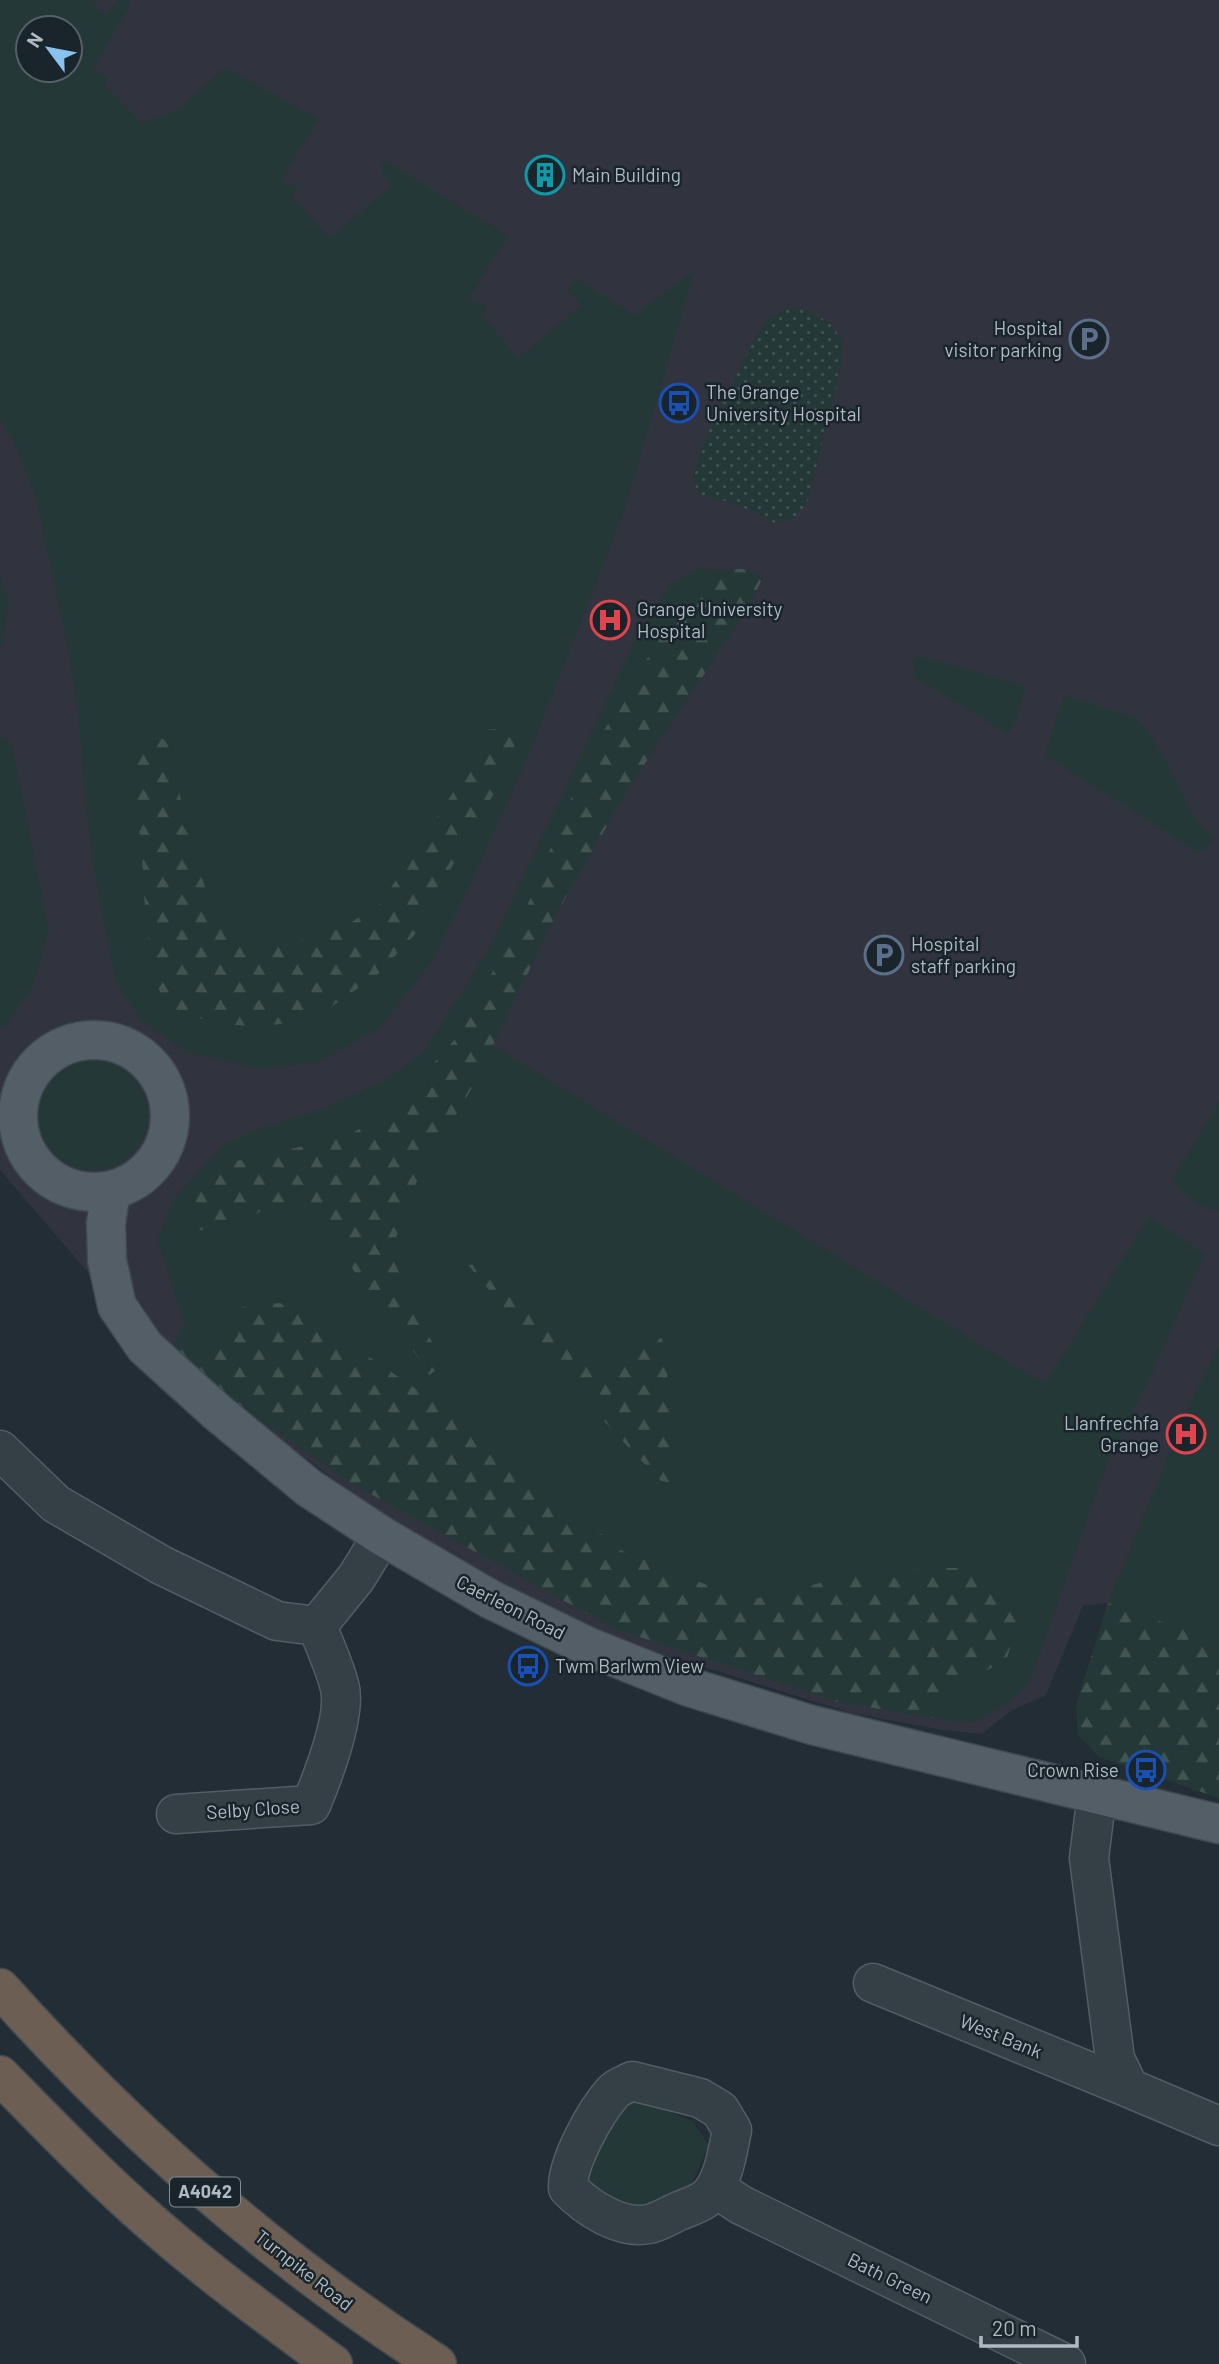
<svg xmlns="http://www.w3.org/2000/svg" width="1219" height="2364" viewBox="0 0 1219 2364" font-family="Barlow,sans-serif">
  <defs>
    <pattern id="forest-firs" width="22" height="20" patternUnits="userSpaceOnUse" patternTransform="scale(1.75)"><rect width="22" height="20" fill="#243937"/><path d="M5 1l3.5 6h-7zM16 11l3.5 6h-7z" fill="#415452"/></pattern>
    <pattern id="garden-dots" width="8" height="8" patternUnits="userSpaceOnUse" patternTransform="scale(1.75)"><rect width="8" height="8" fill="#243937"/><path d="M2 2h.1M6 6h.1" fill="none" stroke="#415452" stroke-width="1.8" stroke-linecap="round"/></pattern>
  </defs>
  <rect width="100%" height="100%" fill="#222d36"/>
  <path fill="#31333e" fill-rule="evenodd" d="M0 0H1219V1642L1108 1603 1083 1606 1046 1695 1011 1711 982 1734 942 1730 851 1713 630 1644 547 1607 443 1553 352 1493 201 1379 117 1306 0 1170ZM28 28H70V70H28Z"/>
  <path fill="#243937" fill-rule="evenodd" d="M0 0H92L105 15 118 0H126L131 4 93 69 107 77 105 85 142 124 181 108 225 67 319 119 282 180 297 188 292 197 330 238 391 186 381 171 385 160 508 236 468 300 487 306 483 316 518 358 582 305 567 289 578 279 634 315 695 270 625 509 529 755 477 870 433 960 380 1028 319 1062 262 1069 187 1053 139 1018 115 980 95 875 85 801 79 718 67 644 36 497 14 443 0 419ZM28 28H70V70H28Z
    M700 567 714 570 676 615 645 662 587 759 523 916 457 1037 390 1112 345 1137 225 1163 223 1235 261 1211 302 1206 326 1224 360 1281 403 1335 429 1375 443 1366 391 1255 408 1197 473 1086 493 1045 1045 1384 1149 1216 1205 1254 1152 1374 1106 1466 1030 1682 1006 1704 976 1722 950 1721 941 1699 974 1679 1001 1587 971 1568H937L852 1575 747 1601 620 1550 484 1435 242 1307 212 1355 200 1350 184 1324 158 1239 174 1198 224 1145 253 1131 315 1112 382 1082 424 1052 491 945 640 630 671 583Z
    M0 576 9 601 3 644 0 646Z
    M919 656 1026 686 1016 721 1008 734 914 677 913 660Z
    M1064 695 1137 718 1150 735 1168 764 1193 814 1214 838 1206 849 1197 852 1045 755Z
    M0 736 12 744 49 930 33 987 5 1027 0 1028Z
    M38 1115a55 55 0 1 1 110 0a55 55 0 1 1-110 0Z
    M1219 1102V1212C1198 1206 1185 1197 1172 1179Z
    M1219 1346V1642L1108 1603 1183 1419Z
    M628 2100 641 2101 692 2121 709 2145 692 2182 680 2195 627 2212C605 2198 586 2193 587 2164Z"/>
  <path fill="url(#forest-firs)" d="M742 569 764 576 743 616 630 786 558 911 473 1086 408 1197 391 1255 443 1366 429 1375 403 1335 360 1281 326 1224 302 1206 261 1211 223 1235 196 1229V1196L226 1163 345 1137 390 1112 457 1037 523 916 587 759 645 662 676 615 714 570Z
    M503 728 513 736 516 755 442 884 418 931 378 974 331 1007 305 1021 263 1026 233 1025 182 1015 163 998 157 985 146 926 142 857 132 759 137 744 155 736 167 741 194 854 218 926 246 941 278 944 310 938 344 927 381 903 452 794 485 730Z
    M490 1263 574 1347 606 1370 632 1364 642 1343 662 1338C668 1385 679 1436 674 1483L661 1481 631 1450 567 1381 468 1265Z
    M280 1303 359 1350 484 1435 620 1550 747 1601 852 1575 937 1568H970L1001 1587 1022 1607 1007 1658 941 1699 950 1721 838 1702 615 1629 349 1482 201 1379 171 1352 184 1324 199 1350 212 1354 242 1307Z
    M1108 1603 1219 1642V1798L1099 1757 1078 1735 1076 1705Z"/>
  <path fill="url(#garden-dots)" d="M786 308 808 310 831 324 843 342 841 368 807 504 793 519 775 523C750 509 727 499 699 495L692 478 704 441 752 343 765 322Z"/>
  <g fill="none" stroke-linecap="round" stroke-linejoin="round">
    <defs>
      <path id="minor" d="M0 1450 56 1504 161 1565 277 1621 317 1626 356 1578 382 1536
        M1097 1794 1089 1858 1115 2059 1129 2088 1219 2126
        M176 1814 311 1805C323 1776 346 1717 340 1688 335 1667 325 1646 317 1626
        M873 1983 1129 2088
        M632 2081 700 2098 720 2110 732 2130C728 2149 725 2171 715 2188 707 2202 693 2205 679 2211 670 2215 659 2222 649 2224 621 2230 587 2208 568 2188 567 2163 595 2112 613 2092 617 2087 625 2085 632 2081Z
        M715 2188 741 2205 1066 2364"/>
      <path id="major" d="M18 1116a76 76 0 1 1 152 0a76 76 0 1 1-152 0Z
        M111 1191 106 1223 107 1260 117 1306 145 1347 217 1412 309 1488 382 1536 490 1599 589 1647 689 1687 812 1725 1219 1824"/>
      <path id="highway" d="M0 1988C129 2132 275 2260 437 2364
        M0 2075C50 2126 99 2177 153 2224 210 2274 272 2319 333 2364"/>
    </defs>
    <use href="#minor" stroke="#525d64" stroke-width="41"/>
    <use href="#major" stroke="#3e4850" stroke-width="41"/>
    <use href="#highway" stroke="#3f4a51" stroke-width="41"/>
    <use href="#minor" stroke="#353f46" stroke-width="38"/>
    <use href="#major" stroke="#535e66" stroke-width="38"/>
    <use href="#highway" stroke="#6c5e52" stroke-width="38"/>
  </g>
  <defs>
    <symbol id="building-ring" viewBox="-11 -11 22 22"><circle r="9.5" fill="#1a242b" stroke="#0f9aa8" stroke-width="1.5"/><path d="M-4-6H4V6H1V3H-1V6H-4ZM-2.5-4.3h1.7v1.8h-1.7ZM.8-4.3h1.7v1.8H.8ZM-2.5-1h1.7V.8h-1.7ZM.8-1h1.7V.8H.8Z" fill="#0f9aa8"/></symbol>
    <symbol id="parking-ring" viewBox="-11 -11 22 22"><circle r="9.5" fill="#1a242b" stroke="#5c6f8a" stroke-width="1.5"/><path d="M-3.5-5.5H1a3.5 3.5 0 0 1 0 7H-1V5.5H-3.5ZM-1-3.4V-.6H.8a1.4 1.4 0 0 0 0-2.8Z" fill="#5c6f8a"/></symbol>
    <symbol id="bus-ring" viewBox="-11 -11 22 22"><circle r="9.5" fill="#1a242b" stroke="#1a4fb4" stroke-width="1.5"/><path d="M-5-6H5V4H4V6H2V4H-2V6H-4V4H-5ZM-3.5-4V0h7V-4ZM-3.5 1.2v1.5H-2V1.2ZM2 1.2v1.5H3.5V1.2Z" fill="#1a4fb4"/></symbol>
    <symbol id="hospital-ring" viewBox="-11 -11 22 22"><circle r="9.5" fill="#1a242b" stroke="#e0444e" stroke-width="1.5"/><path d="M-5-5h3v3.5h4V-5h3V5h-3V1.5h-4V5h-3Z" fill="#e0444e"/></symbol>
  </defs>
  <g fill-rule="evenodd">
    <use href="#building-ring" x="523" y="153" width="44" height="44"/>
    <use href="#parking-ring" x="1067" y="317" width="44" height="44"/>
    <use href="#bus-ring" x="657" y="381" width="44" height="44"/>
    <use href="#hospital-ring" x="588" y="598" width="44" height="44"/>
    <use href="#parking-ring" x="862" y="933" width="44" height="44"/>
    <use href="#hospital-ring" x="1164" y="1412" width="44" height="44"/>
    <use href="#bus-ring" x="506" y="1644" width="44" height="44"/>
    <use href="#bus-ring" x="1124" y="1748" width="44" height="44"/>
  </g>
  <g text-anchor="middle" stroke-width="5" stroke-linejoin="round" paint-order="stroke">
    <rect fill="#1a242b" stroke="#828d95" stroke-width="2" x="170" y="2177.5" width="70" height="29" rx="5"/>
    <g font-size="18" font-weight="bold" fill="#afbac3">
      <text x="205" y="2198">A4042</text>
    </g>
    <g font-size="19" fill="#afbac3" stroke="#1a242b" text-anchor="start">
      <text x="572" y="182">Main Building</text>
      <text x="1062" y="335" text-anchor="end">Hospital<tspan x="1062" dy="22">visitor parking</tspan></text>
      <text x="706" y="399">The Grange<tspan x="706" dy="22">University Hospital</tspan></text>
      <text x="637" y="616">Grange University<tspan x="637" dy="22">Hospital</tspan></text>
      <text x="911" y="951">Hospital<tspan x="911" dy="22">staff parking</tspan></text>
      <text x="1159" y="1430" text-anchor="end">Llanfrechfa<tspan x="1159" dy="22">Grange</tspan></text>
      <text x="555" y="1673">Twm Barlwm View</text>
      <text x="1119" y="1777" text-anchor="end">Crown Rise</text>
    </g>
    <g font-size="19" fill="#afbac3" stroke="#1a242b">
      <text transform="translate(511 1607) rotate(27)" y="7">Caerleon Road</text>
      <text transform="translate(253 1809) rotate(-4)" y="7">Selby Close</text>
      <text transform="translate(1001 2036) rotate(22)" y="7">West Bank</text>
      <text transform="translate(304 2270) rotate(38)" y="7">Turnpike Road</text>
      <text transform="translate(890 2278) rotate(26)" y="7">Bath Green</text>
    </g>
  </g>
  <g transform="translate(49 49) rotate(302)"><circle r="33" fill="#1a242b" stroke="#566068" stroke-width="2"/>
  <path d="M0-5L12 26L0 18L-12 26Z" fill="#88c0ef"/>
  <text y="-10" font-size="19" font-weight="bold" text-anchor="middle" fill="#afbac3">N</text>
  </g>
  <path d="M981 2336v10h96v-10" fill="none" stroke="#afbac3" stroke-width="3.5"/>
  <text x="992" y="2336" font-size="21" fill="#afbac3" stroke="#1a242b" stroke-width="5" paint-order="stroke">20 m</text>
</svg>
